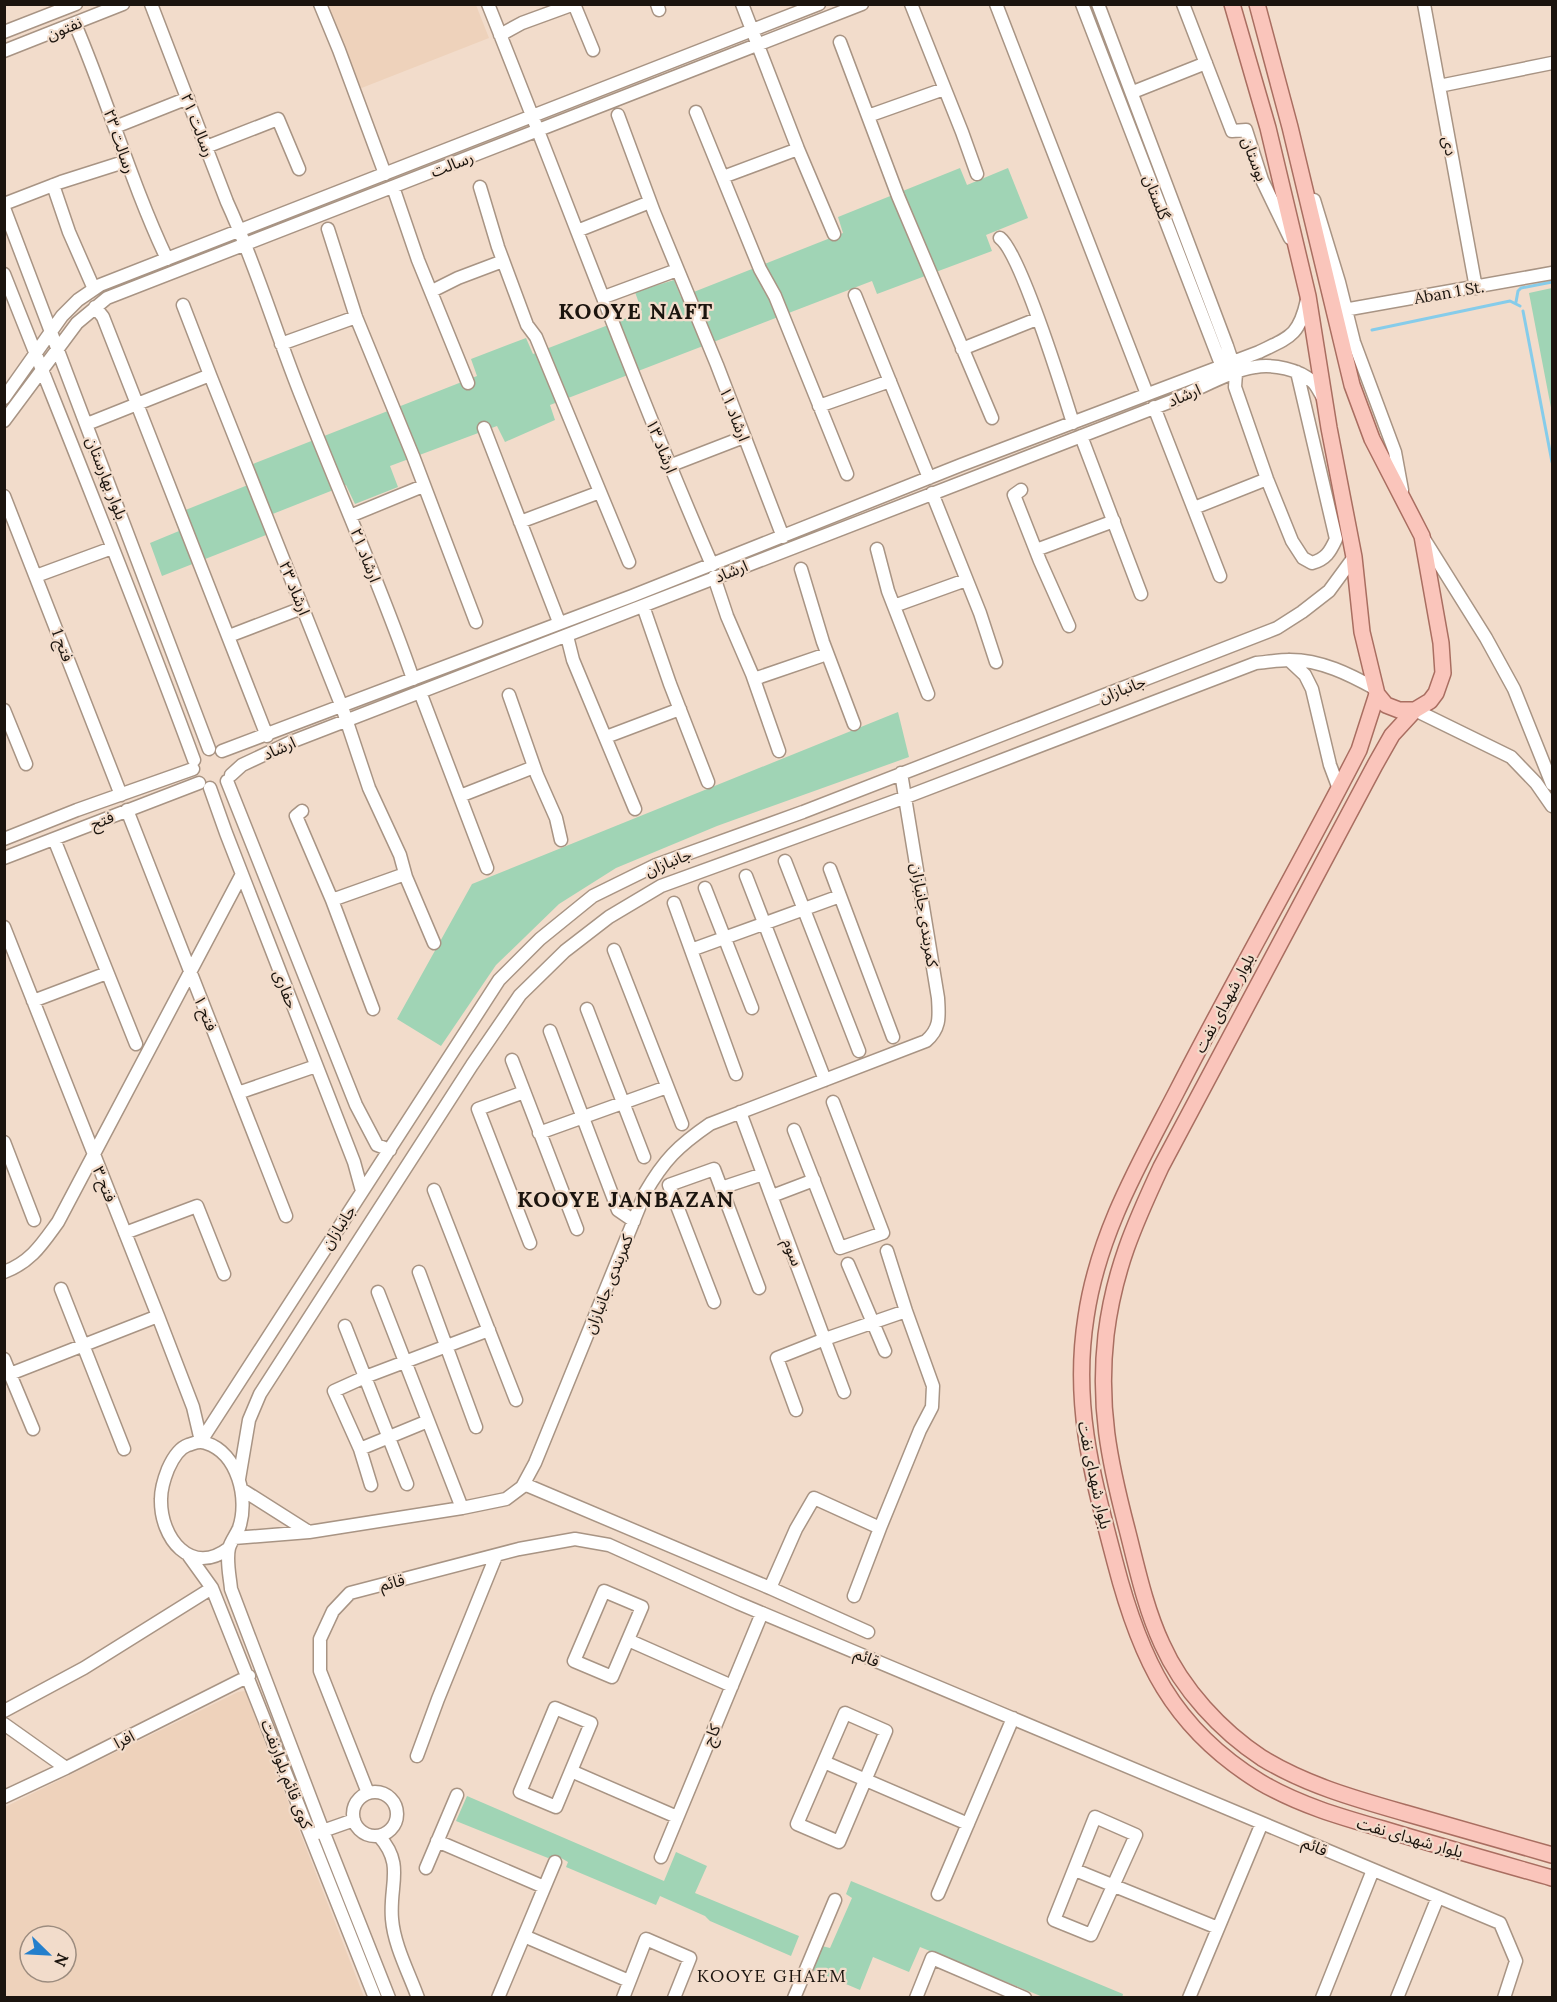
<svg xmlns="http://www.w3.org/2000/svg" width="1557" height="2002" viewBox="0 0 1557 2002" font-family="Lora,'Noto Sans Arabic',serif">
  <rect width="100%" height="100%" fill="#f2dccb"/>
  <path fill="#eed2bb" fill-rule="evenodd" d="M327 5H476L489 38 359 89Z
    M245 1691 364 1997H5V1807L238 1692ZM30 1936H66V1972H30Z"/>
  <path fill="#a0d4b5" d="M960 168 967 185 1008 168 1028 218 986 235 992 251 877 294 872 281 550 405 555 420 505 442 497 426 390 466 398 487 355 504 346 485 260 519 266 535 162 576 150 543 179 531 173 515 258 481 253 464 477 376 471 359 526 338 533 354 642 312 635 292 674 280 681 297 843 233 838 217Z
    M1552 288V413L1529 293Z
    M898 712 909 757 717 826 616 868 559 904 496 965 441 1046 397 1019 472 884Z
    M467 1796 664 1881 676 1852 707 1866 695 1893 799 1936 791 1956 710 1921 705 1916 660 1896 656 1905 566 1867 568 1862 556 1855 548 1858 456 1821Z
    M851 1881 1123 1994 1122 1998 1043 1997 920 1947 909 1972 873 1957 860 1990 813 1970 822 1946 830 1948 852 1898 846 1894Z"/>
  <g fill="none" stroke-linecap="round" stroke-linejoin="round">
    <path stroke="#86ccea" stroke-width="3" d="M1516 302 1518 291 1521 288 1552 282
      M1523 311 1552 462
      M1372 330 1510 301 1520 306"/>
    <defs>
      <path id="minor" d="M151 4 227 202C257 267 277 337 304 403 340 495 381 586 413 679
        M320 4 339 50 385 174
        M488 4C563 191 632 380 712 565
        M574 4 593 50
        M657 4 659 10
        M742 4 798 149 834 234
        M911 4 962 132 977 174
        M996 4 1147 394
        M1082 4 1224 372
        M1098 4 1227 346 1236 373 1235 387 1267 479 1292 541 1303 558 1312 563C1326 559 1330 552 1336 539L1297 372
        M1183 4 1232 131 1246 130 1262 180 1290 238
        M1424 4 1476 288
        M75 24C108 101 131 183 167 259
        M4 32 76 4
        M500 35 522 23 574 4
        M840 42 898 196 992 418
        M4 51 123 4
        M1439 86 1552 63
        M1133 92 1206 63
        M696 112 760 269 775 296 847 474
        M618 115 654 212 717 365 783 537
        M868 116 944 89
        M115 127 188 98
        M206 147 278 119 299 169
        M723 177 798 149
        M53 185 69 232 94 289
        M393 187 418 260 468 383
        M480 187 498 247 527 325 536 337 629 562
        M1314 200 1339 282 1354 342 1395 452 1402 490
        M4 204 61 182 127 161
        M4 208 209 749
        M328 229 356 317 413 456 476 622
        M577 231 650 202
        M1000 238C1020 253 1063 391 1073 423
        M4 274C68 436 134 597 194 760
        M432 291 458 278 503 261
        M855 295 929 478
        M604 297 677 270
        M95 307 103 317 267 736
        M1344 310 1552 273
        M281 344 356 317
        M962 349 1037 319
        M210 375 342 707 369 788 400 855 406 877 434 943
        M4 398 62 316 78 300 100 285 819 4
        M819 406 890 381
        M1154 407 1220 576
        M4 421 77 323 107 298 862 4
        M87 424 210 375 183 305
        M484 428 559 622
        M1081 436 1141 594
        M669 466 744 437
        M1021 490 1014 495 1040 561 1069 626
        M932 493 980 613 996 662
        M4 496 121 795
        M1194 508 1267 479
        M350 516 423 486
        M520 522 600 492
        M1424 539 1486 638 1514 689 1552 784
        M877 549 888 591 928 694
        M1036 550 1114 521
        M801 569 823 642 854 724
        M36 576 112 548
        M714 577 727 616 752 674 779 751
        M643 606 670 684 708 782
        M894 606 966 580
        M229 636 302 608
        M567 636 573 660 635 809
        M1289 660 1305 675 1312 689 1330 765 1339 789
        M754 679 827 654
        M420 692 487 868
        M509 695 537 775 556 818 561 840
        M4 710 26 764
        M1415 710 1511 757 1536 783 1552 806
        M606 737 680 709
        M222 751 632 596 961 465 1259 352C1290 337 1299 336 1307 300
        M231 775 242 765 291 742 1172 401C1192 392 1234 369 1255 367 1273 364 1299 369 1313 382 1317 386 1320 393 1323 398
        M227 781 356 1105 377 1145 390 1150
        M210 788 226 833 354 1162 362 1191
        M460 796 534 767
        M127 810 286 1216
        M302 811 296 816 332 900 373 1009
        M4 839 77 810 193 769
        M54 839 136 1044
        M4 858 199 783
        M785 861 859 1051
        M830 869 893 1037
        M746 876 825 1080
        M705 888 752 1008
        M332 900 405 874
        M674 903 736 1074
        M4 927 158 1316 193 1407 201 1441
        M614 950 682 1124
        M691 950 840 896
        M33 1001 107 973
        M587 1009 644 1157
        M550 1031 618 1210 634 1221
        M512 1060 577 1229
        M524 1092 478 1109 530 1243
        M238 1093 316 1066
        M740 1112 844 1392
        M794 1130 840 1248 883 1233 833 1102
        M539 1133 667 1087
        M4 1142 34 1220
        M721 1188 763 1174
        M434 1190 516 1400
        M772 1196 814 1180
        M125 1233 197 1206 224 1274
        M848 1264 885 1351
        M4 1272C31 1262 42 1244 58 1222L242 874
        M419 1272 476 1427
        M61 1289 124 1449
        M378 1292 462 1508
        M714 1302 669 1185 714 1169 759 1288
        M345 1326 407 1484
        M4 1359 10 1374
        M796 1410 777 1358 825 1339 906 1311
        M428 1421 360 1449 334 1391 365 1377 489 1330
        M33 1429 10 1374 158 1316
        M201 1441 499 980 540 939 593 896 656 865 803 812 1277 628 1302 612 1329 591 1354 557
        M360 1449 371 1485
        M239 1479 249 1420 260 1394 472 1065 520 995 565 951 609 917 661 886 906 797 1256 663C1267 662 1279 660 1290 660 1321 660 1349 674 1376 689
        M524 1484 770 1588 796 1529 814 1498 880 1528 920 1430 932 1407 933 1386 906 1311 887 1251
        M241 1489 309 1532
        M234 1538 309 1532 462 1508 506 1499 522 1487 535 1463 645 1193C664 1160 678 1146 710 1124L926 1041C941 1028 939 1016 938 998L901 773
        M229 1548C191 1577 160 1538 161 1499 161 1489 164 1479 168 1469 172 1460 179 1448 188 1445 195 1443 199 1440 206 1443 238 1453 249 1499 239 1528 236 1535 231 1541 229 1548 226 1561 230 1577 231 1589L323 1831 389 1998
        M189 1556 212 1588 375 1998
        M770 1588 868 1632
        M604 1591 642 1607 612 1677 574 1661Z
        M854 1596 880 1528
        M628 1640 732 1686
        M555 1708 591 1723 556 1807 520 1792Z
        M4 1711 84 1668 212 1588
        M845 1713 886 1731 839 1842 797 1824Z
        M4 1724 66 1768 249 1676
        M417 1756 438 1699 496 1556
        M824 1762 968 1824
        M571 1771 677 1817
        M353 1814a22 22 0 1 1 44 0a22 22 0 1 1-44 0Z
        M368 1793 320 1671V1639L333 1611 350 1593 519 1549 575 1539 609 1545 738 1603 1500 1923 1516 1961 1504 1998
        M4 1797 66 1768
        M1095 1817 1136 1835 1091 1935 1054 1920Z
        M317 1833 354 1820
        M379 1836C405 1865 389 1884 392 1919 394 1945 409 1973 418 1998
        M437 1841 544 1887
        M661 1857 762 1613
        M426 1868 457 1795
        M1075 1870 1218 1928
        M938 1894 1013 1718
        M524 1936 629 1981
        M498 1998 555 1862
        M623 1998 646 1939 690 1958 674 1998
        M794 1998 835 1900
        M916 1998 932 1958 1025 1998
        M1189 1998 1262 1823
        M1322 1998 1373 1870
        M1397 1998 1438 1897"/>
      <path id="major" d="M1232 4 1268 128 1308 296 1329 428 1354 557 1362 632 1377 694 1386 705 1399 710H1415L1430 701 1436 693 1443 673 1441 643 1422 536 1372 439 1352 385 1290 127 1257 4
        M1377 694 1359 750C1300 865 1235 978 1176 1093 1138 1166 1098 1235 1086 1317 1072 1406 1093 1478 1115 1562 1140 1659 1172 1728 1260 1782 1299 1805 1341 1817 1383 1829 1439 1846 1496 1862 1552 1878
        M1415 710 1392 735 1375 765 1161 1167C1134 1225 1114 1270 1106 1335 1098 1407 1109 1460 1127 1529 1137 1568 1145 1607 1162 1644 1182 1689 1221 1731 1262 1758 1306 1785 1356 1799 1405 1813 1454 1827 1503 1841 1552 1855"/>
    </defs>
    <use href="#minor" stroke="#a89484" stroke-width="15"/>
    <use href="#major" stroke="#a96e61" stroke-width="18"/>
    <use href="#minor" stroke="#fff" stroke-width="12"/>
    <use href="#major" stroke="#fac5bb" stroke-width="15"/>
  </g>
  <g text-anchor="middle" stroke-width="4.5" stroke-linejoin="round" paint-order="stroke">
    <g font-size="16" fill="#1b140e" stroke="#f2dccb">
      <text transform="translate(64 28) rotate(-22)" y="6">نفتون</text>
      <text transform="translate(198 125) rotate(69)" y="6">رسالت ۲۱</text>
      <text transform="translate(120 141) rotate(71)" y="6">رسالت ۲۳</text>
      <text transform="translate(1450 146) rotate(79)" y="6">دی</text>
      <text transform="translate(1255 159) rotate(70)" y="6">بوستان</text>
      <text transform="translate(452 164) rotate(-21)" y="6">رسالت</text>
      <text transform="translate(1157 197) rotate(69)" y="6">گلستان</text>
      <text transform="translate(1449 292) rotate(-10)" y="6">Aban 1 St.</text>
      <text transform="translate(1184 395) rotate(-23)" y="6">ارشاد</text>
      <text transform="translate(735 414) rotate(69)" y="6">ارشاد ۱۱</text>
      <text transform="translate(662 446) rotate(68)" y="6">ارشاد ۱۳</text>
      <text transform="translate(107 478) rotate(69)" y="6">بلوار بهارستان</text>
      <text transform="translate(366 555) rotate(69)" y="6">ارشاد ۲۱</text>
      <text transform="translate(731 571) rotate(-22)" y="6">ارشاد</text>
      <text transform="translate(295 588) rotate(68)" y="6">ارشاد ۲۳</text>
      <text transform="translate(63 645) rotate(69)" y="6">فتح 1</text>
      <text transform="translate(1122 689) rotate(-21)" y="6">جانبازان</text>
      <text transform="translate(279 748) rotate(-24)" y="6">ارشاد</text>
      <text transform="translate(102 820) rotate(-22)" y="6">فتح</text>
      <text transform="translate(668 862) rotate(-22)" y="6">جانبازان</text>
      <text transform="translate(925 915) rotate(81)" y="6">کمربندی جانبازان</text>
      <text transform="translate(286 989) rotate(69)" y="6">حفاری</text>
      <text transform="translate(1224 1003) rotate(-62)" y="6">بلوار شهدای نفت</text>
      <text transform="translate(206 1013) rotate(68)" y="6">فتح ۱</text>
      <text transform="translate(105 1184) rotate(68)" y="6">فتح ۳</text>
      <text transform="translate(338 1227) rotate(-57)" y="6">جانبازان</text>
      <text transform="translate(793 1252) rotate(69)" y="6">سوم</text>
      <text transform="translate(608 1284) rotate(-68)" y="6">کمربندی جانبازان</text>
      <text transform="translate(1095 1475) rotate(78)" y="6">بلوار شهدای نفت</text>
      <text transform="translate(392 1582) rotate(-14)" y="6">قائم</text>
      <text transform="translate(867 1657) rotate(23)" y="6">قائم</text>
      <text transform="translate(711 1735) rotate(-67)" y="6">کاج</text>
      <text transform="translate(124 1739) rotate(-27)" y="6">افرا</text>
      <text transform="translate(287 1774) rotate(69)" y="6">کوی قائم بلوارنفت</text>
      <text transform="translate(1410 1837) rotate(16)" y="6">بلوار شهدای نفت</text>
      <text transform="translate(1315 1846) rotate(23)" y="6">قائم</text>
    </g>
    <g font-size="18" letter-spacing="1.5" fill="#1b140e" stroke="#f2dccb">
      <text x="772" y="1982">KOOYE GHAEM</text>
    </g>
    <g font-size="22" font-weight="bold" letter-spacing="1.5" fill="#1b140e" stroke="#f2dccb">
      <text x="636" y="319">KOOYE NAFT</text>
      <text x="626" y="1207">KOOYE JANBAZAN</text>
    </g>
  </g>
  <rect width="1557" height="2002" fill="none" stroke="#1b140e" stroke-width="12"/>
  <g transform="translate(48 1954) rotate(114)"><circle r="28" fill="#f2dccb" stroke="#9c8c7f" stroke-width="1.5"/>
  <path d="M0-4.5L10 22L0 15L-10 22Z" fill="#247fcc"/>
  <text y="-9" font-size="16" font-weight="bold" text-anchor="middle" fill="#1b140e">N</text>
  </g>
</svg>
